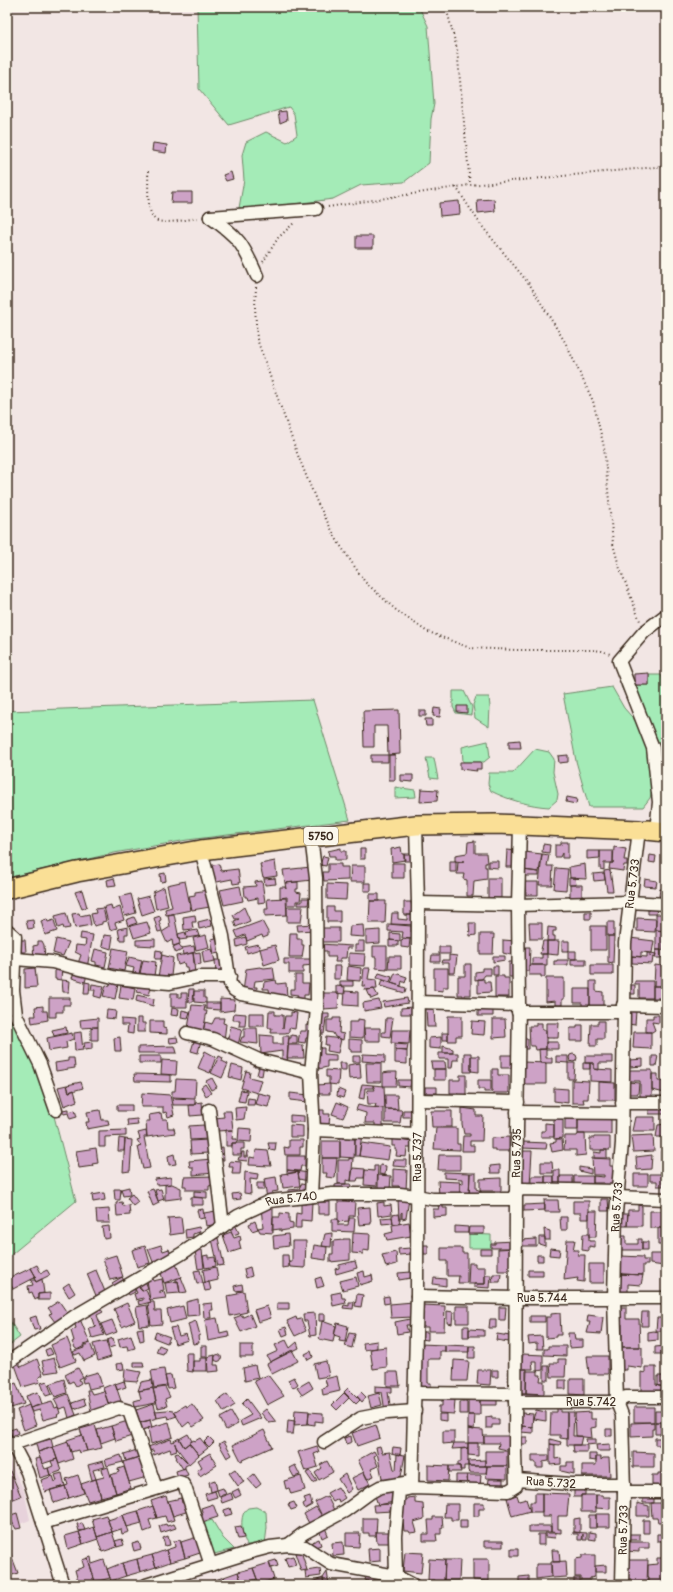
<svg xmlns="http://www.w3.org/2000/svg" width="673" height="1592" viewBox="0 0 673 1592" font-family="Pangolin,sans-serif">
  <rect width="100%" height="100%" fill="#f2e6e4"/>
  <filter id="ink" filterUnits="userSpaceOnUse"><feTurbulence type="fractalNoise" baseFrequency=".025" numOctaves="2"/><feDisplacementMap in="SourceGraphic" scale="8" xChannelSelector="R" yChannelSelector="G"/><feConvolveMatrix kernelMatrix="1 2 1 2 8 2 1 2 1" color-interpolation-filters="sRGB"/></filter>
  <g filter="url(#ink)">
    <path fill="#e7d2db" d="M7 1456 24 1491 30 1520 7 1529Z"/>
    <path fill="#a4ebb7" stroke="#708a6a" d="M197 7H419L428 26 434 104 431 119 429 163 404 182 361 185 333 199 254 209 239 208 244 180 242 155 246 142 266 132 287 142 297 135 294 114 289 107 229 125 199 89Z
      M649 675H661L666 686V735L660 745 649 724 628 701 621 686 649 685Z
      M612 687 624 708 646 733 653 787 650 798 643 807H589L576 761 563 694Z
      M453 691H464L472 707 471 715 456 713 453 707Z
      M476 697H489L490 707 489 727 475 718 473 705Z
      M313 700 350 820 187 840 114 853 7 878V711Z
      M488 741 490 757 484 762H463L462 747Z
      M535 749 549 752 554 759 553 772 558 794 557 800 549 807C531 806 508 800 491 791L488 784 489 773H513Z
      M426 758H434L438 779 430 778Z
      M395 787 415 790 416 797 395 798Z
      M7 935 10 937 11 990 48 1093 76 1201 7 1258Z
      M469 1234 491 1235V1248H469Z
      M7 1316 20 1337 7 1347Z
      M256 1507 266 1512 267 1528 265 1544 247 1545C242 1536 238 1514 248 1508Z
      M212 1520 223 1538 234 1549 210 1555 200 1524Z"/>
    <path fill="#cda2c6" stroke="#3b2a1e" d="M286 111 287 120 280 123 278 112Z
      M153 143 167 145 166 153 152 151Z
      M231 172 233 179 226 181 223 175Z
      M172 192H192V203H171Z
      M494 199 495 211 478 213 477 200Z
      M459 201 460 214 440 216 439 203Z
      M356 236H373V248H356Z
      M649 673V685H634V674Z
      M457 706H467V713L457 712Z
      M434 708 441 709 440 717 433 716Z
      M399 710 400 754 388 755 387 726H374V747H364L363 711Z
      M419 711H426V716H419Z
      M425 719H432V726H426Z
      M520 740 521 748H509V741Z
      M371 755H388V762H371Z
      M389 755H395V780H389Z
      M568 755V762L559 763 558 756Z
      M460 762H481V769H476L477 771 460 769Z
      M401 775H413V782L401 781Z
      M421 789 438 790 437 801 420 802Z
      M567 797 577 799 576 804 566 802Z
      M475 841V853H486L487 863H485V867H487V879L474 881 473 896H467V880L463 879 464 874H457L458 862H463V860V862L455 861V855L467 853 468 842Z
      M561 842H568V858H562V853L560 857H555V845H561Z
      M543 844 550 845 549 853 542 852Z
      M401 847 402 854H404L405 860 392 862 391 849Z
      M614 847 626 849 624 860H627V865H624L623 871 609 869 610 863H613Z
      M341 848V851H346V860H335V856H329L328 851Z
      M360 849H365V859H360Z
      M507 850 518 851 517 867H506Z
      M587 851H600V858L587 859Z
      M600 851H613V863H604V870L600 869Z
      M524 852 542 854 539 872 523 870Z
      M404 854H412L413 861H404Z
      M542 854 549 855 547 866H553L552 885H539Z
      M650 855 656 856 655 863 649 862Z
      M323 856 328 857 326 866 320 865Z
      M275 861 277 876 263 878 260 864Z
      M450 861H456V872H450Z
      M488 861H498V868L488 867Z
      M392 863H404V878H392Z
      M219 864 221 871 238 869 240 883 233 884 232 879 212 883 208 866Z
      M328 864H341V867H348V880L324 881 323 872H328Z
      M585 864 586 879 570 878 569 867Z
      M351 866H365V882H350Z
      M311 867 312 880 285 883 283 870Z
      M556 868 568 869 566 890 554 889Z
      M523 870 539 872V876H523Z
      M610 870 613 891H607L604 871Z
      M165 873 166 881 161 882 160 874Z
      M604 873 605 880 594 881 593 874Z
      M114 878 116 885 108 886 107 880Z
      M275 878 276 884 265 885 264 879Z
      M488 878H501V898H495V902H488Z
      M569 878H575L576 885H569Z
      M645 879 657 881 656 887 644 886Z
      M185 881 191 910 166 915 165 909 172 907 167 885Z
      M262 881 265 902 258 903V898L248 900 247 897H245L244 887 256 886 255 882Z
      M298 882V889H296V892L301 893 300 901H296V905H287V897L280 898V887H285L286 889 285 883Z
      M525 882H538V895H526Z
      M364 883H371V891H364Z
      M327 884 347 885 346 900 327 899Z
      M570 885H582V899L570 898Z
      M240 886 243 901 224 905 220 890Z
      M164 887 168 906 156 909 153 892Z
      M660 889 666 890V897L659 896Z
      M82 890 87 907 82 909 75 892Z
      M208 890 210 907 192 910 189 896 195 895V892Z
      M131 894 136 913 125 916 119 897Z
      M370 894H379V901H370Z
      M149 896 154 911 142 915 137 899Z
      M286 898 287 915 265 916V909H268L267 899Z
      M302 898H309L308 905H298V902H302Z
      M370 901H386L385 923H369Z
      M404 902H414L415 915H404Z
      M111 905 112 910 120 907 124 920 115 923 117 928 110 930 104 907Z
      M244 907 250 921 236 927 234 921 239 919H235L233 915Z
      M287 907H303L301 922H287Z
      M327 907H334V911H340V922H327Z
      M648 907 657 908 656 914H648Z
      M103 908 106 921 102 922V924L94 926 91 914 96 913 95 909Z
      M585 912H591V919H585Z
      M66 913 70 928 64 929 63 926 58 928 55 916Z
      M79 913 80 916 89 914 91 925 75 928 72 914Z
      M392 913H398V919L407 920V915H416V925L391 924Z
      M174 914 180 944 173 946 172 940 167 943 162 932 170 927 168 915Z
      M656 914H666V931L656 930Z
      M195 915 196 922H192L193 929 184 930 183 917Z
      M160 916 161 920 159 921 162 931 158 932 154 918Z
      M134 917 137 923 128 926 126 920Z
      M637 918 656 919 655 932 637 931Z
      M47 919 48 922 54 920 57 931 45 935 41 921Z
      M210 919 212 926 199 929 198 922Z
      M33 920 34 928 28 929 26 921Z
      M262 921 268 932V936L263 938 262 935 247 941 245 935 238 938 235 931Z
      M147 922 151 933 134 938 130 926Z
      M607 922H614V936H607Z
      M469 923H476V935L470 936Z
      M529 923H542V939H530Z
      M314 924V930L298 931 297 925Z
      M388 924 411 926V932H414L413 939 402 938 403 932 388 931Z
      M363 925 364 937 349 936 350 926Z
      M591 926H606V950H591Z
      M128 927V934H125V940H120L118 929Z
      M548 927 556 928V931H553V936H555V941H547Z
      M322 928H339V942H322Z
      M197 930 199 936 187 938 186 932Z
      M380 930V943L366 944V931Z
      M656 930 664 931 663 950H656Z
      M185 932 187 939 179 940 178 934Z
      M81 933 93 935 87 968 77 966 81 955 75 952 76 945 85 946 86 940 80 939Z
      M290 933H297V939H302V945H304L302 957H289Z
      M390 933 400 934V941L390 940Z
      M480 934H494L493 954H480Z
      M104 935 113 936 111 949 102 946Z
      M206 935 209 947 196 950 193 938Z
      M215 935H219L225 952 214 954 211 939 216 938Z
      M608 936H614L613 963 608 962Z
      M246 937 247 944 237 947 236 940Z
      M630 938 654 941 652 953 641 952V957L630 956Z
      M56 939 69 942 63 956 53 953Z
      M155 939V946L136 945V940Z
      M404 939H410L409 948 401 947V940Z
      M18 940H25L26 952H19Z
      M389 940 398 941V946H389Z
      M503 940 516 941 515 956 503 953Z
      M38 941H42L44 945 45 959H34L33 946 38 945Z
      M358 941H364V951H355V945H358Z
      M543 941H547V954H540Z
      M547 941H559L558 955 547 954Z
      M562 941H569V951H562Z
      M179 944 182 950 176 953 173 947Z
      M258 944 260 949 247 953 245 947Z
      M320 944 352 946V948H347L346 958H340V962H335L336 957H327V951H319Z
      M275 945 279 960 264 965 260 949Z
      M194 946 195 952 183 955 182 948Z
      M373 946H387V969L376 968V957H373Z
      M439 947H450V954H439Z
      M524 947H530L529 971H524Z
      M113 948 128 951 124 971 109 968Z
      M95 949 108 952 105 967 96 965V962L92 961Z
      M212 949 215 961 204 963 202 951Z
      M156 950 162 951 161 959H155Z
      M656 950H661V958H655Z
      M568 951H576V959H568Z
      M200 952 201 964 195 965 193 953Z
      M193 953 195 974 188 975 187 967H185L184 963 178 965 176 956Z
      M349 953 365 954 364 966 349 965Z
      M647 953H650V957L651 953 656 954 655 958 653 957 652 964 632 963V956L647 957Z
      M542 954H547V965H532V958H542Z
      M162 955 173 958 171 976 167 975 166 979 158 977Z
      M432 955H440V962H431Z
      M449 955 457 956 455 973H449V963H442L443 960H449Z
      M389 956H401V969H388Z
      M493 956H505V960L493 962Z
      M129 957 142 960 139 974 133 972 134 968 126 966Z
      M284 959H313V965L303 966V973H289V964H284Z
      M571 959H586V965H571Z
      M143 960 156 962 154 976 140 973Z
      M215 960H222L224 974H216Z
      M557 960H568V965H554V961H557Z
      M509 962H515V977H509Z
      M465 964H471V995H465V999H463V995H458V976H465Z
      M55 965 62 966 61 980 55 979Z
      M529 965H545V977H541V975H529Z
      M591 965H613V975H591Z
      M655 965 663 966V986H654Z
      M334 966H341L340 979H334Z
      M348 966 361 968 360 981 347 980Z
      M493 966H498V975H493Z
      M260 967 264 968 273 967 275 979 255 981 254 987H257L256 994 243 992 246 969Z
      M35 968 37 987 25 988V969Z
      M364 968H370L368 979 376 980 377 989 364 990 365 986H362Z
      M434 968H448V987H443V991L434 990Z
      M482 968H491V975H485L482 979 475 980V972L482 971Z
      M74 972 87 975 85 982 72 978Z
      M379 973 392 977 390 982 377 978Z
      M395 973 407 977 405 983 402 981 401 986 391 983Z
      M295 975H302V983H309L308 995H304V1001H297L298 995 290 994V989H295Z
      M495 976H504V978H509V997H495Z
      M546 978H564V999H562V1005H555V1001L546 1002Z
      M478 979H484V982H490L491 992 478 993Z
      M62 980 70 981 69 992H63Z
      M276 980 277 984 286 983 287 996 270 998 269 989H263L264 982Z
      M382 980 406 988 405 993 380 986Z
      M340 981H353V986H340Z
      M590 981H596V991L603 992V1006H590Z
      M635 981H653V998H639V984H635Z
      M85 982 90 983 89 994H84Z
      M111 983 118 984 115 999 103 996 106 985 110 986Z
      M92 984 104 986 101 998 94 996 95 990H91Z
      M121 985 135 988 133 1000 119 998Z
      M628 985H635V994H628Z
      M138 986 151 988 149 995 137 992Z
      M336 986 345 987 344 994 336 993Z
      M653 986H666V998H653Z
      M189 989H194L193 1002H188Z
      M374 989 378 996 371 999 367 990Z
      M574 989H590V1006H582V1003H574Z
      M194 991H204V998H206V1003L194 1002Z
      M345 991 358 992V1006L344 1005Z
      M171 993H178V997H181V993H187V1007H171Z
      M323 993H339L338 1008 323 1009 322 1006Z
      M137 995 154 999 153 1006 136 1001Z
      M49 998H70V1005H63V1012H56V1017H49Z
      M407 998 408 1003 384 1007 383 1002Z
      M220 999 235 1000 234 1010 220 1012Z
      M379 1000 381 1008 364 1011 363 1003Z
      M206 1003H220V1010L206 1009Z
      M192 1005 205 1006 204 1011H207L203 1032 188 1028Z
      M43 1006V1011H47L48 1020 32 1023 31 1016H36L35 1007Z
      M412 1007V1014H401V1008Z
      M172 1008 179 1009 178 1016 171 1015Z
      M426 1008H434L435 1027H427Z
      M493 1009V1016H478V1010Z
      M107 1010 116 1011 115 1019 106 1018Z
      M182 1010 190 1012 188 1018 181 1017Z
      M629 1010 636 1011 635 1025 628 1024Z
      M269 1011H275V1015H283V1028L285 1016H291V1012L297 1013 295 1029 289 1028V1032L285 1033H271L272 1028H268Z
      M234 1013 246 1014 245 1026H239L240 1020H233Z
      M249 1013H264V1026H249Z
      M319 1014H329V1018H326L324 1034H318Z
      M653 1015H659V1023L652 1022 655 1030 652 1032H646V1018H653Z
      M448 1016H462V1036H456V1041H448Z
      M98 1018V1027L81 1028 80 1020Z
      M137 1018H142V1023H145V1032H137Z
      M215 1018H224L223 1023 226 1024 224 1041 203 1032 205 1022 212 1024Z
      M333 1018H340L339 1033 344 1034 343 1040 335 1037 333 1033 327 1032V1020H333Z
      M386 1018H393L390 1037 382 1036V1032H385Z
      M121 1019 134 1020 133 1034 127 1033 128 1025H121Z
      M358 1019 364 1020 363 1038 349 1037V1022H358Z
      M493 1019H505L506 1037 493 1038Z
      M150 1021H163V1028L167 1029V1034L150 1033Z
      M472 1021 485 1022 484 1035 471 1034Z
      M598 1021H604V1039H597V1046H590L591 1024H598Z
      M536 1023H542V1030H546V1049L536 1050 535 1046H530L529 1026H536Z
      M546 1023H559L558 1038H546Z
      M306 1025H314L313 1038H306L305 1043 298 1042 300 1031H306Z
      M577 1025H583V1041H570V1028H577Z
      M231 1026 242 1029 238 1045 227 1042Z
      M66 1027 67 1033 54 1036 52 1030Z
      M91 1027H98V1040H91Z
      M244 1028H257L258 1044 240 1042 242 1037H244Z
      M364 1028H380V1041H365Z
      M392 1030H410L409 1044 391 1043Z
      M81 1032 83 1050 75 1051 74 1033Z
      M634 1032H651V1049L633 1048Z
      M72 1033 73 1039 66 1042 67 1048 49 1051 47 1038Z
      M442 1033H448V1040H442Z
      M260 1035 273 1036V1044H283V1036H289L287 1064 283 1063 282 1059V1051L261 1054Z
      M291 1035 297 1036V1044H288L289 1038H291Z
      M120 1037 121 1051H115L114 1038Z
      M177 1037 178 1042 170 1043 169 1038Z
      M326 1037 341 1039 338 1053 327 1051 328 1045H325Z
      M441 1037V1049L429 1048V1038Z
      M195 1038 201 1040 198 1053 191 1051Z
      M349 1039 362 1040V1052H351V1049L349 1048Z
      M524 1039H528V1049H523Z
      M92 1042V1049L85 1050 84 1043Z
      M546 1042H558V1049H546Z
      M395 1044 408 1045 407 1051 395 1050Z
      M288 1045H303L304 1058H287Z
      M175 1046 177 1053H138V1047Z
      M443 1046 453 1049V1053H443Z
      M318 1048H324V1054L336 1055V1061H327V1067L319 1069V1067H317Z
      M539 1049H546V1058H552V1063H540Z
      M395 1050 407 1051V1064L395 1063Z
      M205 1051 216 1057 210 1073 198 1068Z
      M439 1053H458V1060H453L452 1068H448V1059H439Z
      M464 1053H471V1072H464Z
      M363 1054 385 1055V1063L362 1061Z
      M569 1058a4 4 0 1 1 8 0a4 4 0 1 1-8 0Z
      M501 1055H515V1068H501Z
      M139 1056H161V1063H139Z
      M219 1056 223 1058 222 1061 228 1064 222 1078 211 1073Z
      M353 1056H360V1062H353Z
      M471 1056H479V1072L471 1071Z
      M556 1056H568V1063L556 1062Z
      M585 1056H613V1063H599V1070L594 1069V1063H585Z
      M652 1056H658L656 1066H652Z
      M68 1058H74L75 1068 56 1071 55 1063 68 1061Z
      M643 1059V1066L630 1067V1060Z
      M162 1060 177 1061 176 1075 161 1074Z
      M255 1062 264 1064 262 1076 257 1075 259 1067H254Z
      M431 1062H445L446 1069H432Z
      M523 1062 546 1063V1084H523Z
      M339 1063H346V1070H340Z
      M360 1063 361 1078 349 1079 348 1065Z
      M366 1063H381V1082H367Z
      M568 1063H575L574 1079H568Z
      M583 1063H590V1069H583Z
      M590 1063H594V1069L612 1070V1082L590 1081Z
      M232 1065 243 1068 241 1080 229 1077Z
      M434 1069H446V1080H434Z
      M492 1069H498V1075H509V1093H492Z
      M326 1070 339 1071 338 1085 329 1084V1077H326Z
      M627 1070H652V1100H640V1081H628Z
      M246 1071 250 1072 249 1077 261 1080 257 1093 241 1088Z
      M389 1072H397L396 1086H383V1073Z
      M134 1074 171 1075V1082L135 1081Z
      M652 1074H658V1081H665V1093L652 1090Z
      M460 1075H466V1096H457V1093H450V1080H460Z
      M212 1078 217 1087 211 1090 206 1081Z
      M176 1079 196 1080 195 1098 172 1097V1091H175Z
      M398 1080H411L410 1087 398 1086Z
      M478 1080H491V1092H484V1089H478Z
      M572 1080 589 1081 588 1099H583L584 1103H572Z
      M81 1082 83 1088 69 1092 67 1085Z
      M599 1082 615 1083V1100H599Z
      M628 1082 639 1083 638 1094H628Z
      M205 1084 211 1093 206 1096 201 1087Z
      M330 1084V1094H317V1085Z
      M362 1084 373 1085V1088H365L364 1099 359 1098Z
      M67 1085 69 1092 74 1090 77 1101 64 1106 58 1087Z
      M373 1085 384 1086 385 1108 375 1107 376 1104H368L367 1090H375Z
      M425 1087H437V1093H425Z
      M554 1088 568 1089V1103L554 1101Z
      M338 1089 345 1092 343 1098 337 1096Z
      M241 1090 247 1091 245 1102 238 1101Z
      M142 1093 170 1095 174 1115 168 1117 166 1112 163 1113V1107H141Z
      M258 1093 271 1096 268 1107 255 1104Z
      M290 1093 309 1095 308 1102 290 1100Z
      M385 1095H397L398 1109H385Z
      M172 1098 195 1099V1105H173Z
      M248 1098 255 1099 254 1105H247Z
      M202 1102 203 1115 190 1116 189 1105H195V1103Z
      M337 1102 348 1107 343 1118 332 1114Z
      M117 1105H132V1111H117Z
      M358 1105 366 1107 383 1108V1127L375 1126V1123H365L366 1113 356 1110Z
      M411 1105H414L415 1117H403V1110H412Z
      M246 1107 244 1119 236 1120 235 1108Z
      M666 1107V1121H664V1114H649V1108Z
      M462 1108 476 1110V1116H483L482 1141H470V1145H474V1151H462L463 1136H470V1134H464L462 1124Z
      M69 1109V1112L75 1110 77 1117 70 1119 68 1113 64 1114 62 1110Z
      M385 1109 402 1110 400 1123H385Z
      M100 1110 102 1120H108L109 1125 87 1129 86 1122H89L87 1112Z
      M317 1110H324V1114H330L329 1125H317Z
      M223 1111H231L233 1130 217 1131 215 1118 224 1117Z
      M431 1111H452V1127H432Z
      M161 1113 162 1119H167L168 1128H174L175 1133 147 1137 146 1121H150L149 1115Z
      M290 1115 304 1116V1122H290Z
      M554 1116H563V1138L554 1139Z
      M565 1116H578V1130H565Z
      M578 1116H611V1134H578Z
      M635 1117H655V1131H632Z
      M137 1119 138 1125 128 1126 127 1120Z
      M545 1123 554 1124V1137H541V1131H545Z
      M665 1124V1137H656L658 1125Z
      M204 1125 205 1132 208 1131V1139L190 1140 189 1126Z
      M290 1125 303 1126V1137H290Z
      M239 1128 252 1129 251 1142 238 1141Z
      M436 1128H457V1144H460V1150L434 1149Z
      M126 1130V1136L105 1137V1147H99V1131Z
      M226 1130H233L232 1139H237L236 1143H232V1146H226Z
      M146 1131 147 1137H144L150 1168 143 1169 138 1147 141 1146 137 1140 140 1139 138 1133Z
      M340 1134H344V1139H355L354 1158 340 1157Z
      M355 1134H362L359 1156H355Z
      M578 1134H585L586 1155 576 1156V1150H564L565 1136H577Z
      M653 1135 654 1151 633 1152 631 1136Z
      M509 1137V1151H495V1149H491V1138Z
      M594 1137H610V1150H590V1138H594Z
      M119 1138 125 1139 124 1151H118Z
      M125 1139 132 1140 130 1171 123 1172Z
      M392 1139 412 1142 411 1148H407L406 1157 396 1156 397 1150H395V1146H392Z
      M556 1139H562L563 1150 552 1152 550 1143 556 1142Z
      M208 1140V1153L191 1154 190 1141Z
      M289 1140H303V1147H300V1155H285L284 1147 289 1148Z
      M322 1141H340V1158H322Z
      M523 1142 547 1143 546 1149 522 1148Z
      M232 1143H244V1149H241V1155H232Z
      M268 1143H276L275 1151 270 1150Z
      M361 1143 390 1147 388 1160 359 1156Z
      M223 1147 224 1160H218L217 1148Z
      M96 1148 98 1163 92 1164 93 1166 79 1168 76 1151Z
      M256 1150 268 1151 271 1166 249 1165 250 1157 255 1158Z
      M601 1150H607V1158H594V1152L601 1153Z
      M247 1151 249 1152 247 1161 238 1160 239 1157H241L242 1152H244V1157H246Z
      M523 1151H532L530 1186H521Z
      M661 1151H666V1174H661Z
      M174 1154 176 1164 169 1165 168 1156Z
      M439 1155H460V1170H438Z
      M652 1155 651 1169 637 1170 636 1157Z
      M287 1156H305V1166H301L300 1171 287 1170Z
      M322 1158H337L335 1178 326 1177 327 1173H322Z
      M349 1158 353 1159 351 1181 346 1180V1184H338V1160H349Z
      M592 1158 610 1159V1166H613V1188H604V1183H593V1176L604 1177V1175H593Z
      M212 1159 214 1173 193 1175V1167H190L189 1161Z
      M394 1160H406V1167L393 1166Z
      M230 1161 241 1162 240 1174H232L233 1167H229Z
      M541 1162H552L553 1173H541Z
      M380 1165 386 1166 385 1175 379 1174Z
      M500 1165V1173H491L490 1166Z
      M374 1166H378L377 1186 364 1185 365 1170 374 1171Z
      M579 1167 591 1169V1174L579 1171Z
      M353 1168 365 1169 364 1178H358L357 1181H351Z
      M393 1169 407 1170 406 1190 399 1189V1186H393Z
      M287 1170 309 1173 308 1181 299 1179 298 1172 287 1174Z
      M554 1170H560V1186H554Z
      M245 1172 258 1174 257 1180 250 1179 251 1194 244 1193Z
      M298 1172 300 1186 283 1188 281 1174Z
      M444 1172 470 1173 469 1196H460V1183L463 1184V1179L444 1178Z
      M470 1173H476V1189L481 1191V1196H469Z
      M634 1174H648V1186H634Z
      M650 1174H666V1181H663V1186H657V1181H650Z
      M378 1175 391 1176 390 1190 378 1192Z
      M214 1176V1185L209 1186V1190H186V1186H183L184 1177Z
      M532 1176H545V1188L532 1186Z
      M545 1176H554V1187H545Z
      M560 1176H573V1186H560Z
      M574 1176H593V1186H574Z
      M171 1177V1184L156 1185 155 1179Z
      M276 1177 278 1191 272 1192 273 1199H267L264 1179Z
      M501 1178V1191H480V1179Z
      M438 1181 460 1182V1196H439Z
      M257 1183H264V1190H257Z
      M172 1184 181 1188V1198L165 1200V1185Z
      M301 1184 307 1185 302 1194 289 1196 288 1190 299 1189Z
      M339 1184H351L350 1191 335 1190V1185Z
      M129 1187 130 1195 123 1196 121 1189Z
      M114 1189H121L120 1200H115Z
      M153 1189 159 1203 153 1206 147 1191Z
      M161 1189 164 1199 158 1201 155 1190Z
      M194 1191 207 1192V1198L194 1197Z
      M104 1193 105 1200 93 1202 92 1195Z
      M240 1193 241 1199 233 1200 232 1194Z
      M132 1194 138 1202 133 1206 127 1198Z
      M191 1197 203 1198V1205H191Z
      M398 1199H409L406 1218 402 1219V1212L401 1213V1219H399Z
      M601 1199H608L609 1211H601Z
      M338 1200 355 1202 354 1216H349V1221L338 1222Z
      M544 1200H558L559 1212H545Z
      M573 1201H589V1219H581V1213H573Z
      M122 1202 123 1206 129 1205 130 1215 117 1216 116 1203Z
      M306 1202H312L311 1221 301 1220V1228H295L296 1213 301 1214V1204H306Z
      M318 1202H330V1214H318Z
      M384 1202V1206L391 1205 392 1214 378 1216 377 1203Z
      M545 1204V1210L524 1211V1205Z
      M273 1205V1233L260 1232 258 1228 263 1227 261 1207Z
      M438 1205H443V1208H447V1216L433 1217V1209H439Z
      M638 1205 642 1206V1226H627L628 1210H638Z
      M370 1207 371 1224 359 1225 357 1208Z
      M109 1209 110 1223H97L96 1210Z
      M203 1209 204 1218 199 1219 197 1210Z
      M216 1211 219 1224 206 1226 204 1213Z
      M589 1211H597L596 1237H589Z
      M650 1211H665L664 1228H650Z
      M280 1213 289 1214V1222L293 1223V1229L280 1231V1229L272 1230 273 1217H280Z
      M398 1214 400 1223 393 1224 392 1215Z
      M620 1214H628L627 1226H620Z
      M181 1217 183 1233 170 1235 168 1218Z
      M392 1217 393 1223 382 1224 381 1218Z
      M560 1217H567V1230H561Z
      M349 1218H355L354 1232 332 1231V1219H338V1225H348Z
      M255 1221 258 1229 252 1231 249 1224Z
      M409 1222 411 1236 387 1240 385 1234 393 1232 392 1225Z
      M235 1224 239 1233 233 1235 229 1226Z
      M109 1226 110 1238 104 1239 102 1227Z
      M455 1226 468 1227V1233H455Z
      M199 1227 200 1232 193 1234V1237L186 1238 185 1230Z
      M469 1227H484V1234H468Z
      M658 1228H664L665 1245H658Z
      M544 1229 550 1231V1240H545Z
      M231 1232 234 1238 240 1236 241 1240 239 1241 241 1249 229 1253 223 1235Z
      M332 1233 331 1247 322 1246 325 1234Z
      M353 1233 370 1234 369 1251 363 1250V1254L352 1253Z
      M288 1234 289 1246 274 1248 273 1236Z
      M583 1234H589V1241H595V1247L589 1246V1251L582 1250Z
      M620 1236H626V1244H638V1239H642V1250H620Z
      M539 1237H545V1246L539 1244Z
      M218 1238 224 1265 218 1266 212 1239Z
      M343 1239H350V1260L330 1262V1254H333V1241L343 1240Z
      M536 1239V1246H523L522 1240Z
      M567 1240H575L573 1250H579L578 1255H585L584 1282 577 1281 578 1278 564 1280Z
      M292 1241H306L305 1268 290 1267 289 1262H292Z
      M513 1241V1248H491V1244H495V1242Z
      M642 1242H648V1250H642Z
      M161 1245 163 1251 169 1249 171 1256 153 1262 148 1249Z
      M314 1245 327 1247 326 1260 312 1258Z
      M423 1245H428V1254H424Z
      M145 1246 150 1263 137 1267 132 1250Z
      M410 1248 411 1254 399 1255 398 1249Z
      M441 1248H462V1253H467V1283H458L459 1276H447V1261H441Z
      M514 1248 511 1271H498V1249Z
      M550 1248 560 1249 559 1256 549 1255Z
      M480 1249H491V1254H480Z
      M202 1250 204 1268 198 1269 195 1251Z
      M396 1252 397 1264 386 1267 382 1255Z
      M650 1254H664V1266L650 1264Z
      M116 1255 123 1277 110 1280 103 1259Z
      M208 1255V1258L215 1257 216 1266 205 1268 203 1256Z
      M282 1255H288L289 1267 282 1268Z
      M537 1255H543V1261H537Z
      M621 1256 643 1257V1260H648V1265H643V1275L621 1274Z
      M175 1261 181 1277 164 1283 160 1270Z
      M355 1261 357 1268 336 1274 335 1269 339 1268V1265Z
      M469 1263H475V1267H485V1284H468Z
      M589 1264H604V1283H589Z
      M37 1265 41 1273 47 1270 50 1275 36 1282 34 1278 36 1277 31 1268Z
      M216 1267 218 1280 205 1283 203 1270Z
      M250 1267 252 1276 246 1278 244 1269Z
      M31 1268 36 1277 13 1289 8 1279Z
      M96 1270 106 1294 97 1298 87 1274Z
      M200 1270 203 1283 197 1284 194 1271Z
      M528 1270H543V1276H528Z
      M364 1271 365 1277 372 1275 373 1281 360 1285 357 1273Z
      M411 1272V1278L399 1280 398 1273Z
      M493 1274H501L500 1282H492Z
      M620 1274 643 1275 641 1285 628 1284V1294L619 1293Z
      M485 1275H491L490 1288 474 1287V1284H485Z
      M122 1277 126 1284 116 1289 112 1283Z
      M181 1277 187 1292 180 1293 178 1281 176 1282V1279Z
      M321 1277 324 1286 317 1288 315 1279Z
      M356 1277 358 1286 343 1290 340 1281Z
      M144 1278 148 1288 142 1291 140 1287 139 1288 142 1291 146 1290 151 1302 139 1305 138 1301 143 1300V1298L136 1300 134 1294 137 1293 135 1289V1292L129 1295 127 1290Z
      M434 1278 446 1279V1286L433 1284Z
      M42 1279 44 1293 38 1294V1298L35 1300 32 1292 29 1293 28 1286 33 1285 31 1280H35L36 1282Z
      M153 1279V1281L162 1279 164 1290 160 1291V1293L164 1292 166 1298 150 1300 147 1280Z
      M178 1281 180 1293 167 1294 165 1283Z
      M205 1282H209L211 1290 205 1291 203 1283Z
      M69 1283 75 1293 69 1297 63 1287Z
      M242 1284 243 1290 235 1291 234 1286Z
      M244 1291 247 1312 230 1316 227 1296 238 1294 237 1292Z
      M341 1292 342 1298H345L346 1303 333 1306 331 1294Z
      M50 1293V1300H38V1294Z
      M357 1294 363 1295 361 1307 355 1306Z
      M389 1296 390 1303 384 1304 383 1297Z
      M198 1299 199 1315 187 1316 186 1302Z
      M59 1301 68 1314 55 1322 49 1314 52 1313 48 1308Z
      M151 1302H154L155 1311H161L162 1324 151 1325 148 1303Z
      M349 1302H354L353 1309 343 1308 344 1305 349 1306Z
      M413 1302 414 1317 391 1318 390 1304Z
      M127 1303 135 1321 122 1327 114 1309Z
      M212 1303 213 1310H210L211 1318H204L203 1304Z
      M277 1303H289V1309H277Z
      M147 1305 150 1325 139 1326 136 1307Z
      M422 1305 445 1306 444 1331H428V1327H421Z
      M183 1306 186 1319 170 1323 167 1310Z
      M267 1306 271 1318 258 1322 254 1310Z
      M456 1306H469V1323H456Z
      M99 1307 103 1312 97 1315 104 1335 92 1338 89 1328 97 1326 94 1325 90 1313Z
      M499 1307H506L505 1320H499Z
      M619 1307H626V1319H639L640 1347H622V1324H619Z
      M447 1311 453 1312 452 1324 447 1323Z
      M642 1312H648V1326H641Z
      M315 1313 316 1335 310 1336 307 1321H304L303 1314Z
      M560 1313 561 1335H556V1337L546 1338V1317H551V1314Z
      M250 1314 255 1326 241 1332 234 1318 242 1315 243 1317Z
      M319 1314H325V1321H319Z
      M588 1315 603 1317 601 1334 587 1333 590 1322H587Z
      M36 1316 40 1329 34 1330 30 1318Z
      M530 1316H545V1322H530Z
      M296 1317 297 1320 301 1319 306 1331 295 1336 287 1321Z
      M217 1318 220 1333 228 1331 229 1337 208 1341 205 1320Z
      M657 1318H664L663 1331H656Z
      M80 1319 90 1343 83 1345 84 1348 78 1350 75 1348 72 1342 74 1341 71 1331 76 1328 74 1322Z
      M410 1319V1325H406L408 1332 397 1334 395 1322Z
      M490 1319H496V1328H489Z
      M112 1320 117 1332 106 1336 101 1324Z
      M196 1321 200 1335 198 1336 199 1343 193 1344 188 1324Z
      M322 1321 336 1326 333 1342 319 1339Z
      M337 1323 348 1326 345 1342 339 1341 340 1337 334 1335Z
      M463 1326H469V1337H463Z
      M176 1327 179 1336 186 1334 188 1340 175 1344 170 1328Z
      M286 1327 288 1334 283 1336 280 1329Z
      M143 1328 144 1340 140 1341 137 1329Z
      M469 1329 484 1330V1336H469Z
      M654 1331 658 1332V1340L648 1341V1332Z
      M156 1332 170 1337 167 1343 154 1338Z
      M422 1332H428V1340L421 1339Z
      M349 1333 355 1334 352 1348 345 1346Z
      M568 1333H574L575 1340H583V1347L569 1348Z
      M497 1334 510 1336 509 1342 496 1340Z
      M131 1335 135 1348 128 1350 127 1346 120 1347 118 1339Z
      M542 1336 543 1349H537V1343L529 1344 528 1337Z
      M67 1338 76 1361 60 1367 51 1345Z
      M113 1338 115 1346 109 1348 107 1340Z
      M286 1340 290 1348 297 1342 299 1348 270 1362 267 1356 278 1351 275 1345Z
      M106 1341 111 1357 98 1361 93 1344Z
      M377 1341V1348L364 1350 363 1343Z
      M90 1343 95 1356 84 1361 80 1353 75 1355 73 1352Z
      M420 1344 445 1345V1351H440V1359H428V1383H431V1387H420Z
      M159 1345 166 1348 163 1354 156 1352Z
      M240 1345H253V1357H240Z
      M445 1345 469 1346V1352H445Z
      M201 1346H207V1357H201Z
      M469 1346H475V1358H468Z
      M548 1346H566V1356L544 1355V1349H548Z
      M665 1346V1351H661L662 1354H655V1347Z
      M386 1347 387 1367 373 1369 370 1349Z
      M621 1347H642V1368L627 1366V1370H621Z
      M50 1348 53 1354 47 1356 45 1350Z
      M292 1350 298 1361 272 1374 267 1364Z
      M311 1351 313 1357 308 1360 305 1354Z
      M186 1353H193V1372L187 1371Z
      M523 1354 543 1355V1370L537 1371V1361H532L533 1369H521Z
      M664 1354H666V1387L658 1386V1376H664Z
      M214.5 1358a3.5 3.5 0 1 1 7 0a3.5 3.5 0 1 1-7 0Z
      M215 1355 214 1365H218L219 1371 208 1372 207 1357Z
      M587 1356H608V1374H589Z
      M54 1358 58 1371 45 1373 42 1361Z
      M200 1358H207V1371H193V1361H200Z
      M37 1359 43 1375 38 1378 40 1382 23 1387 15 1365 18 1363 21 1367Z
      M558 1359H566L565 1377H551L550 1363H558Z
      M454 1360 469 1361 467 1381H453Z
      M326 1361 329 1376 317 1378 314 1364Z
      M134 1362H143L144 1367H134Z
      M123 1363 124 1369 117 1370 116 1364Z
      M255 1365 258 1378 245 1381 243 1368Z
      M544 1366H549V1380H544Z
      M645 1367H656V1385L665 1387V1393L641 1394V1372L645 1373Z
      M78 1368 83 1377 79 1379 81 1383 76 1386 73 1381 69 1383 65 1375Z
      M125 1369 141 1372 137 1382 124 1381Z
      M164 1369 167 1386 154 1388 151 1371Z
      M521 1369H527L526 1393H521Z
      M478 1370H491L490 1385 477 1384Z
      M492 1370H498V1377H492Z
      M526 1371H538V1375H541L540 1381H544V1394L526 1393Z
      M98 1372 102 1386 89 1389 87 1382 83 1383 82 1379 84 1378V1376Z
      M387 1372H398L400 1386H387Z
      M171 1375 174 1388 168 1389 165 1376Z
      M268 1375 284 1396 267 1405 254 1381Z
      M337 1376 340 1391 323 1395 322 1388 327 1386 325 1379Z
      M294 1377 298 1384 293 1388 288 1380Z
      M64 1379 67 1393 55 1397 50 1384Z
      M570 1379H584V1395L570 1394Z
      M152 1380 153 1388 138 1391 141 1382Z
      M559 1380H566V1389H559Z
      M47 1381 52 1394 46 1396 41 1383Z
      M124 1381 126 1387 117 1390 115 1384Z
      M309 1381 313 1388 302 1395 297 1388Z
      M16 1383 24 1404 11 1408 7 1397V1391L12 1389 11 1385Z
      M115 1383 121 1401 109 1405 103 1388Z
      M375 1386 392 1387V1392H388L390 1405 394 1404 395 1411 385 1412 382 1392 375 1393Z
      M165 1387 170 1397 165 1399 167 1406 158 1408 153 1389Z
      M153 1388 156 1403 135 1407 134 1401 141 1399 139 1391Z
      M348 1388 360 1400 356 1404 344 1392Z
      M87 1390H90L92 1394 104 1391 109 1406 91 1411Z
      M38 1392 42 1404 30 1408 26 1396Z
      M361 1392 366 1397 362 1402 357 1396Z
      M344 1393 349 1398 337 1410 332 1405Z
      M379 1393 382 1405 371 1408 368 1396Z
      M521 1393 539 1394V1397L521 1399Z
      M68 1394 76 1415 69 1418 66 1407 59 1409 54 1399Z
      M227 1394 235 1405 224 1412 217 1401Z
      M468 1398H480V1415H468Z
      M480 1398 497 1399V1405H480Z
      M84 1399 86 1405 74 1409 72 1403Z
      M247 1399 261 1418 242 1426 240 1421 251 1415 242 1404Z
      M442 1400H455L454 1414 439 1413V1406H442Z
      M664 1401H666V1422H655V1411H664Z
      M52 1402 55 1408 58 1407 60 1413 57 1415 58 1416 43 1420 40 1410 32 1412 30 1408Z
      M460 1402H467V1414H460Z
      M154 1404 157 1418 140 1423 136 1410Z
      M192 1404 204 1420 193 1427 189 1422 183 1427 174 1412 185 1405 186 1407Z
      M29 1405 36 1425 24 1430 17 1410Z
      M557 1407H560V1412H567V1439L560 1438V1435H550L551 1412H557Z
      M634 1407H654V1422H634Z
      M266 1409 276 1422 269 1423 261 1413Z
      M167 1410 174 1411 177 1416 168 1419 167 1416 157 1418 155 1411Z
      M295 1410 309 1411 308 1424 294 1425Z
      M536 1410 546 1412V1421L533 1419Z
      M231 1412 238 1424 226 1430 220 1418Z
      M309 1412 323 1413V1422L315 1421V1425L308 1424Z
      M567 1412H574L573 1436H582L580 1445H567Z
      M591 1412V1419H596V1427L591 1428 592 1438 576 1436 575 1413Z
      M522 1413 533 1414 532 1427 520 1426Z
      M439 1414H446V1421L439 1420Z
      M468 1415H475L474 1430 468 1429Z
      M492 1416V1419H499V1425H492V1428H486V1417Z
      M150 1420 152 1427 139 1431 137 1423Z
      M288 1420 295 1421 293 1434H287Z
      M128 1421 132 1436 116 1441 111 1426Z
      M169 1422 173 1437 151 1444 148 1428Z
      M654 1422V1429H652V1436L631 1437V1423Z
      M655 1422H666V1433V1427H661V1434H655Z
      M95 1425 102 1448 87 1451 80 1429Z
      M376 1425 380 1438 357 1446 352 1433Z
      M111 1426 115 1438 101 1443 97 1430Z
      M521 1426 533 1427V1433L520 1432Z
      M16 1428 18 1433 12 1436 10 1430Z
      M468 1429 483 1430 484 1443H468Z
      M606 1429H612V1436H606Z
      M264 1430 272 1447 241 1461 233 1445Z
      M443 1431H454V1443L443 1444Z
      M188 1434 192 1441 184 1447 179 1439Z
      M82 1435 87 1451 79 1453 78 1450 71 1452 67 1440Z
      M351 1436 352 1442 346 1444 344 1438Z
      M484 1436H512V1451L498 1448 499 1443H484Z
      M209 1437 214 1442 209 1447 204 1442Z
      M519 1437H527V1444H518Z
      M38 1438 43 1441 51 1439 53 1447 38 1452 35 1440Z
      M179 1438 184 1447 189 1443 199 1455 189 1464 176 1447 174 1441Z
      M200 1438 208 1448 199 1455 189 1443 194 1440 195 1441Z
      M655 1438H666V1445H655Z
      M171 1439 172 1442 174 1441 177 1450 171 1452 170 1449 154 1455 153 1450 146 1452 145 1448Z
      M550 1439 561 1442 560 1445 550 1444Z
      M586 1439H596V1444L587 1445Z
      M224 1441 232 1455 227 1458 219 1444Z
      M68 1442 73 1459 59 1464 53 1447Z
      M454 1443H468V1448L452 1449Z
      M468 1443H478V1456L468 1455Z
      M550 1444 555 1445V1459L561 1458V1464L550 1465Z
      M610 1444V1451H597L596 1445Z
      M573 1445H587V1452H574Z
      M317 1446 319 1452 314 1454 318 1467 305 1471 298 1452Z
      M380 1446 382 1453 390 1452 394 1469 396 1470 397 1454 405 1455 400 1482 383 1483 376 1447Z
      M53 1447 57 1459 42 1464 38 1452Z
      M393 1447 401 1448 400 1455 392 1453Z
      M468 1448V1466H464V1470H460V1466H458V1462H461V1449Z
      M137 1450 139 1457 126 1461 124 1454Z
      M374 1451 376 1455 374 1456 378 1466 371 1469 374 1476 367 1479 358 1460Z
      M485 1451H507V1466H485Z
      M633 1452 654 1453V1467H633Z
      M178 1453 189 1464 185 1466V1468L183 1469 176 1458H177L175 1454Z
      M210 1453 217 1465 200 1476 197 1470 202 1467 198 1460Z
      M589 1454H596V1461L589 1460Z
      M121 1455 123 1462 107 1466 105 1460Z
      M532 1455H549V1461L543 1462V1468H536V1462H532Z
      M139 1457 147 1477 129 1482 123 1462Z
      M596 1457H601V1460L603 1458H609L610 1476H582V1465H596Z
      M40 1458 45 1469 48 1468 50 1475 40 1478 35 1459Z
      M57 1459 61 1471 50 1475 48 1468 53 1466 51 1461Z
      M485 1460V1466H468V1461Z
      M103 1461 105 1467 93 1470 96 1479 92 1480 88 1465Z
      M327 1461 333 1472 319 1480 315 1473 322 1468 320 1465Z
      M567 1462H574V1474L561 1471V1466H567Z
      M295 1465 300 1475 294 1477 289 1468Z
      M428 1465 449 1466 448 1481 428 1480Z
      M449 1466H460L461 1472H449Z
      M468 1466H487L486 1473H470L468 1471Z
      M487 1466H507V1479L486 1478Z
      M108 1467 116 1493 101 1497 96 1479 104 1477 102 1469Z
      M124 1467 131 1488 116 1493 111 1475 119 1472 118 1469Z
      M185 1468 188 1475 178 1478 176 1471Z
      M235 1469 244 1482 238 1486 229 1473Z
      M662 1469H666V1489H652V1475H658V1473H662Z
      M10 1471 21 1496 11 1500 7 1492V1472Z
      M310 1471 317 1481 313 1483 306 1473Z
      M364 1472 370 1484 358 1490 352 1478Z
      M62 1473 65 1486 45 1492 41 1480 53 1476 55 1482 57 1481 55 1475Z
      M254 1474 261 1484 256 1488 248 1479Z
      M345 1474 352 1489 347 1493 338 1479Z
      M78 1475 84 1493 69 1498 65 1486 68 1485 66 1479Z
      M456 1475H467L468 1487H456Z
      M467 1475H481L480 1487H468Z
      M301 1476 305 1490 291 1494 289 1488 286 1489 284 1481Z
      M96 1479 101 1497 88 1501 81 1484Z
      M489 1479H503V1488L488 1487Z
      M215 1480 217 1490 211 1492 209 1482Z
      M65 1486 69 1498 54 1503 50 1490Z
      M338 1487 345 1498 339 1502 338 1499 333 1502 327 1493Z
      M574 1487 585 1488V1495H581V1497H574Z
      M223 1488 226 1494 219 1496 217 1490Z
      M238 1489 241 1495 235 1498 232 1492Z
      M388 1490 389 1492H395L394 1502 378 1505 374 1493Z
      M215 1491 217 1497 207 1500 205 1494Z
      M231 1493 233 1499 222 1503 220 1497Z
      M535 1493H542V1512H530V1502H535Z
      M542 1493 569 1494 567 1516H558V1529H561V1533L551 1532V1515H549V1517H542Z
      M517 1495 519 1501 526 1499 530 1511 512 1516 507 1498Z
      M581 1495H596V1512H581Z
      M596 1495H602L603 1497H610V1509L596 1508Z
      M166 1496 174 1520 167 1522 165 1516 157 1518 151 1501Z
      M310 1496 312 1505 305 1509 303 1504 306 1502 304 1498Z
      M327 1496 335 1512 323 1518 315 1502Z
      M415 1497V1503L423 1504 424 1519 414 1522 417 1532 410 1533 409 1531H404L401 1501 407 1500V1498Z
      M654 1497V1503H643V1498Z
      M181 1498 182 1503 186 1502 189 1511 173 1516 168 1501Z
      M294 1502 297 1508 291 1510 288 1504Z
      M474 1503H484V1509H479V1516H474Z
      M637 1503 649 1506V1516H637Z
      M651 1503H664V1522H658L657 1518H652Z
      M213 1504 218 1517 199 1523 197 1517 203 1515 201 1508Z
      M392 1504 393 1511 374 1512 373 1505Z
      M445 1504H458V1520H451V1517H444Z
      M153 1506 157 1518 149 1520 152 1529 144 1532 138 1511Z
      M316 1507 324 1519 311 1527 304 1514Z
      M230 1508 232 1514 225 1516 224 1510Z
      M138 1511 142 1523 127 1527 123 1515Z
      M17 1513 21 1528 16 1529 10 1518 12 1517 11 1515Z
      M596 1514H610V1527H596Z
      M106 1515 112 1532 97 1537 92 1519Z
      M123 1515 129 1532 122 1534 121 1529 112 1532 108 1520Z
      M589 1515H596V1528H589Z
      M433 1517H442L443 1527 441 1528V1534H436L437 1541H423V1534H429L428 1520H433Z
      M363 1518H377L376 1536H369V1533H363Z
      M580 1518V1533L574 1532V1519Z
      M460 1520H467V1528H460Z
      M643 1520H649V1533H643Z
      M82 1523 85 1530 79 1531 77 1524Z
      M166 1524 167 1526 174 1524 176 1528 161 1533 159 1526Z
      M324 1525 328 1535 322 1538 318 1527Z
      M241 1526 244 1538 238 1539 235 1527Z
      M529 1526H551V1532H529Z
      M94 1527 98 1539 83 1544 79 1532Z
      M79 1532 83 1544 68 1549 65 1536Z
      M112 1532 117 1547 102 1552 97 1537Z
      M376 1532H391V1543H377Z
      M573 1532 587 1533V1540H583V1534L582 1540H578V1534H573Z
      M589 1532 596 1533V1540L589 1539Z
      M346 1533H360L359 1547 346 1546Z
      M545 1533H556L555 1538 545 1537Z
      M538 1534H544V1545H538Z
      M627 1534H640V1540H627Z
      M657 1534H666V1541H657Z
      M168 1536 170 1545 165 1546 163 1538Z
      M197 1537 203 1552 185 1558 181 1542Z
      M122 1539 124 1545 117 1547 115 1541Z
      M319 1539 321 1545 312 1548 310 1543Z
      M180 1540 185 1558 170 1562 166 1550 175 1547 174 1541Z
      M484 1541H503V1547H484Z
      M139 1542 141 1549 134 1551 132 1544Z
      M343 1542 344 1555 333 1556 332 1543Z
      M627 1542H649V1548H639V1552L626 1551Z
      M7 1544 18 1573 7 1577Z
      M380 1548V1561L369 1562 368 1549Z
      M511 1549H518V1556H511Z
      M166 1550 170 1562 156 1567 152 1555Z
      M552 1550H559L560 1562H553Z
      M301 1551 307 1570 301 1571 295 1553Z
      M405 1552 423 1553 421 1573 403 1571Z
      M152 1555 156 1567 140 1572 137 1559Z
      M582 1555H595V1577L590 1578V1580H581V1577H575V1559L582 1558Z
      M293 1556 296 1565 288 1567 285 1558Z
      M91 1557 92 1564 104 1560 110 1578 95 1582 88 1558Z
      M88 1558 95 1582 79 1585 75 1570 84 1567 82 1560Z
      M657 1558H665V1578L662 1579V1582H648V1565L657 1564Z
      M137 1559 140 1572 126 1576 122 1563Z
      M429 1559 445 1560 444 1584H435V1580H428Z
      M473 1559H489V1581L473 1580Z
      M276 1560 278 1566 271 1568 269 1562Z
      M445 1560H460L459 1580H444Z
      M626 1560H648L647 1582H637V1585H631V1579H625Z
      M566 1561 567 1577 552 1578 551 1562Z
      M122 1563 126 1576 111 1581 107 1569Z
      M269 1563 274 1579 259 1584 253 1568Z
      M536 1564H551V1577L536 1579Z
      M606 1565V1572H595V1566Z
      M253 1568 257 1579 242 1584 238 1572Z
      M320 1569 321 1576 306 1578 305 1571Z
      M238 1572 242 1585H226L224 1577Z
      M327 1572 329 1584 324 1585 323 1578Z
      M366 1576 375 1577 374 1585H368V1581L365 1580Z
      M529 1576V1585H519V1577Z
      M224 1577 226 1585H210L209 1582Z
      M323 1578 324 1585H313L311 1582Z
      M574 1578H580V1585H574Z
      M381 1579 397 1582V1585H380Z"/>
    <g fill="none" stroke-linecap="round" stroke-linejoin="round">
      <defs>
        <g id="street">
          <path d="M210 217 316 209"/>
          <path d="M210 217C239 237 243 244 257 276"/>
          <path d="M656 831 659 802 653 748 619 661 644 632 666 615"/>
          <path d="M201 850 223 936 230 984 234 990 241 994 317 1008"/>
          <path d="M418 903 518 905 629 902 666 904"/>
          <path d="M7 930 15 937 13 990 16 1015 40 1064 56 1110"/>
          <path d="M15 959 52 962 117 978 145 981 170 983 198 977H230"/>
          <path d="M418 1002 519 1005"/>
          <path d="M623 1005 666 1006"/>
          <path d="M518 1012H622"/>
          <path d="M187 1033 213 1039 259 1060 311 1073"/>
          <path d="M418 1100 518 1102"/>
          <path d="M622 1103H666"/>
          <path d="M209 1110 223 1226"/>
          <path d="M517 1112 622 1113"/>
          <path d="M314 1130 417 1134"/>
          <path d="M311 1196 314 1130 311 1073 317 1008 316 878 311 837"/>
          <path d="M617 1197 666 1199"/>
          <path id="s1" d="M417 1296 516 1298H666"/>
          <path id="s2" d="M7 1363 75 1316 181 1254 238 1216 270 1201 332 1194H400L417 1196 432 1199H512L516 1193 521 1189 617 1191"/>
          <path d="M414 1393 515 1394"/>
          <path id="s3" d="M515 1402H617L626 1397H666"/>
          <path d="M7 1441 16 1451 27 1472 63 1585"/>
          <path d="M324 1442 361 1418 387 1413 415 1411"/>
          <path d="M10 1445 119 1408 129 1411 156 1488"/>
          <path id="s4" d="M517 1480 571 1484H624"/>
          <path id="s5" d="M412 1488 417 1296 418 903 416 825"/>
          <path d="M624 1492H666"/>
          <path d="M43 1523 179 1482 182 1483 185 1487 211 1565"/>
          <path d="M288 1545 304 1533 345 1511 371 1492 380 1487 411 1482"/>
          <path id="s6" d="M396 1576 395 1536 399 1491 412 1488 508 1491 516 1486 515 1453 516 1193 519 1005 518 905 520 825"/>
          <path d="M146 1585 251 1552 270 1547 288 1545 305 1547 331 1564 396 1576 413 1585"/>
          <path id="s7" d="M622 1585 624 1492 622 1415 617 1402 614 1298 616 1213 622 1143 625 943 639 830"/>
        </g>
        <path id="primary" d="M647 830 666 832
          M7 889 77 872 201 850 416 825 495 824 639 830"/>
      </defs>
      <use href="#street" stroke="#3b2a1e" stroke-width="15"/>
      <use href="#primary" stroke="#3b2a1e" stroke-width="22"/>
      <path stroke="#3b2a1e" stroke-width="2" stroke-dasharray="1 3" stroke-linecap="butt" d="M446 7 457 49 470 185
        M148 171C149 183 145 217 158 221 170 224 187 219 199 218
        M456 187 481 225 530 285 565 342 593 401 604 447 613 544 619 566 640 621
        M328 207 470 185 666 166
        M263 262 278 238 295 222
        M256 287 255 307 257 339 297 453 316 500 338 542 365 582 396 610 426 631 470 648 517 650H592L602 651 610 654"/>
      <use href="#street" stroke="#fbf7ec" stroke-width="12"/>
      <use href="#primary" stroke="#fadf96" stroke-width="19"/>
    </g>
  </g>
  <g text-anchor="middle" stroke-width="3" stroke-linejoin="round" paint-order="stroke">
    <rect fill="#fbf7ec" stroke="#75685c" stroke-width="1" x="304" y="827" width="34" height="18" rx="3"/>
    <g font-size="11" font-weight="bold" fill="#3b2a1e">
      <text x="321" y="840">5750</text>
    </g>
    <g font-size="12" fill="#3b2a1e" stroke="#fbf7ec">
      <text dy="4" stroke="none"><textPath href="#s7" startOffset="703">Rua 5.733</textPath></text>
      <text dy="4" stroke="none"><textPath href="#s6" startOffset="537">Rua 5.735</textPath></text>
      <text dy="4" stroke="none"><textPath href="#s5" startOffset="331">Rua 5.737</textPath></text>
      <text dy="4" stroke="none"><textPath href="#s2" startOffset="331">Rua 5.740</textPath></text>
      <text dy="4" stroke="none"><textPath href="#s7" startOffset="379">Rua 5.733</textPath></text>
      <text dy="4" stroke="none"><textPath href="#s1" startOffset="125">Rua 5.744</textPath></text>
      <text dy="4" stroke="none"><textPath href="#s3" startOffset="76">Rua 5.742</textPath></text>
      <text dy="4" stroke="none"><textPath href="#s4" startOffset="34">Rua 5.732</textPath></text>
      <text dy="4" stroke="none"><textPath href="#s7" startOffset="55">Rua 5.733</textPath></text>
    </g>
  </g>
  <rect width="673" height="1592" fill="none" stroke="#fbf7ec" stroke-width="24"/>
  <rect x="12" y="12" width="649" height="1568" fill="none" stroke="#3b2a1e" stroke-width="1.5" filter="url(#ink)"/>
</svg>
